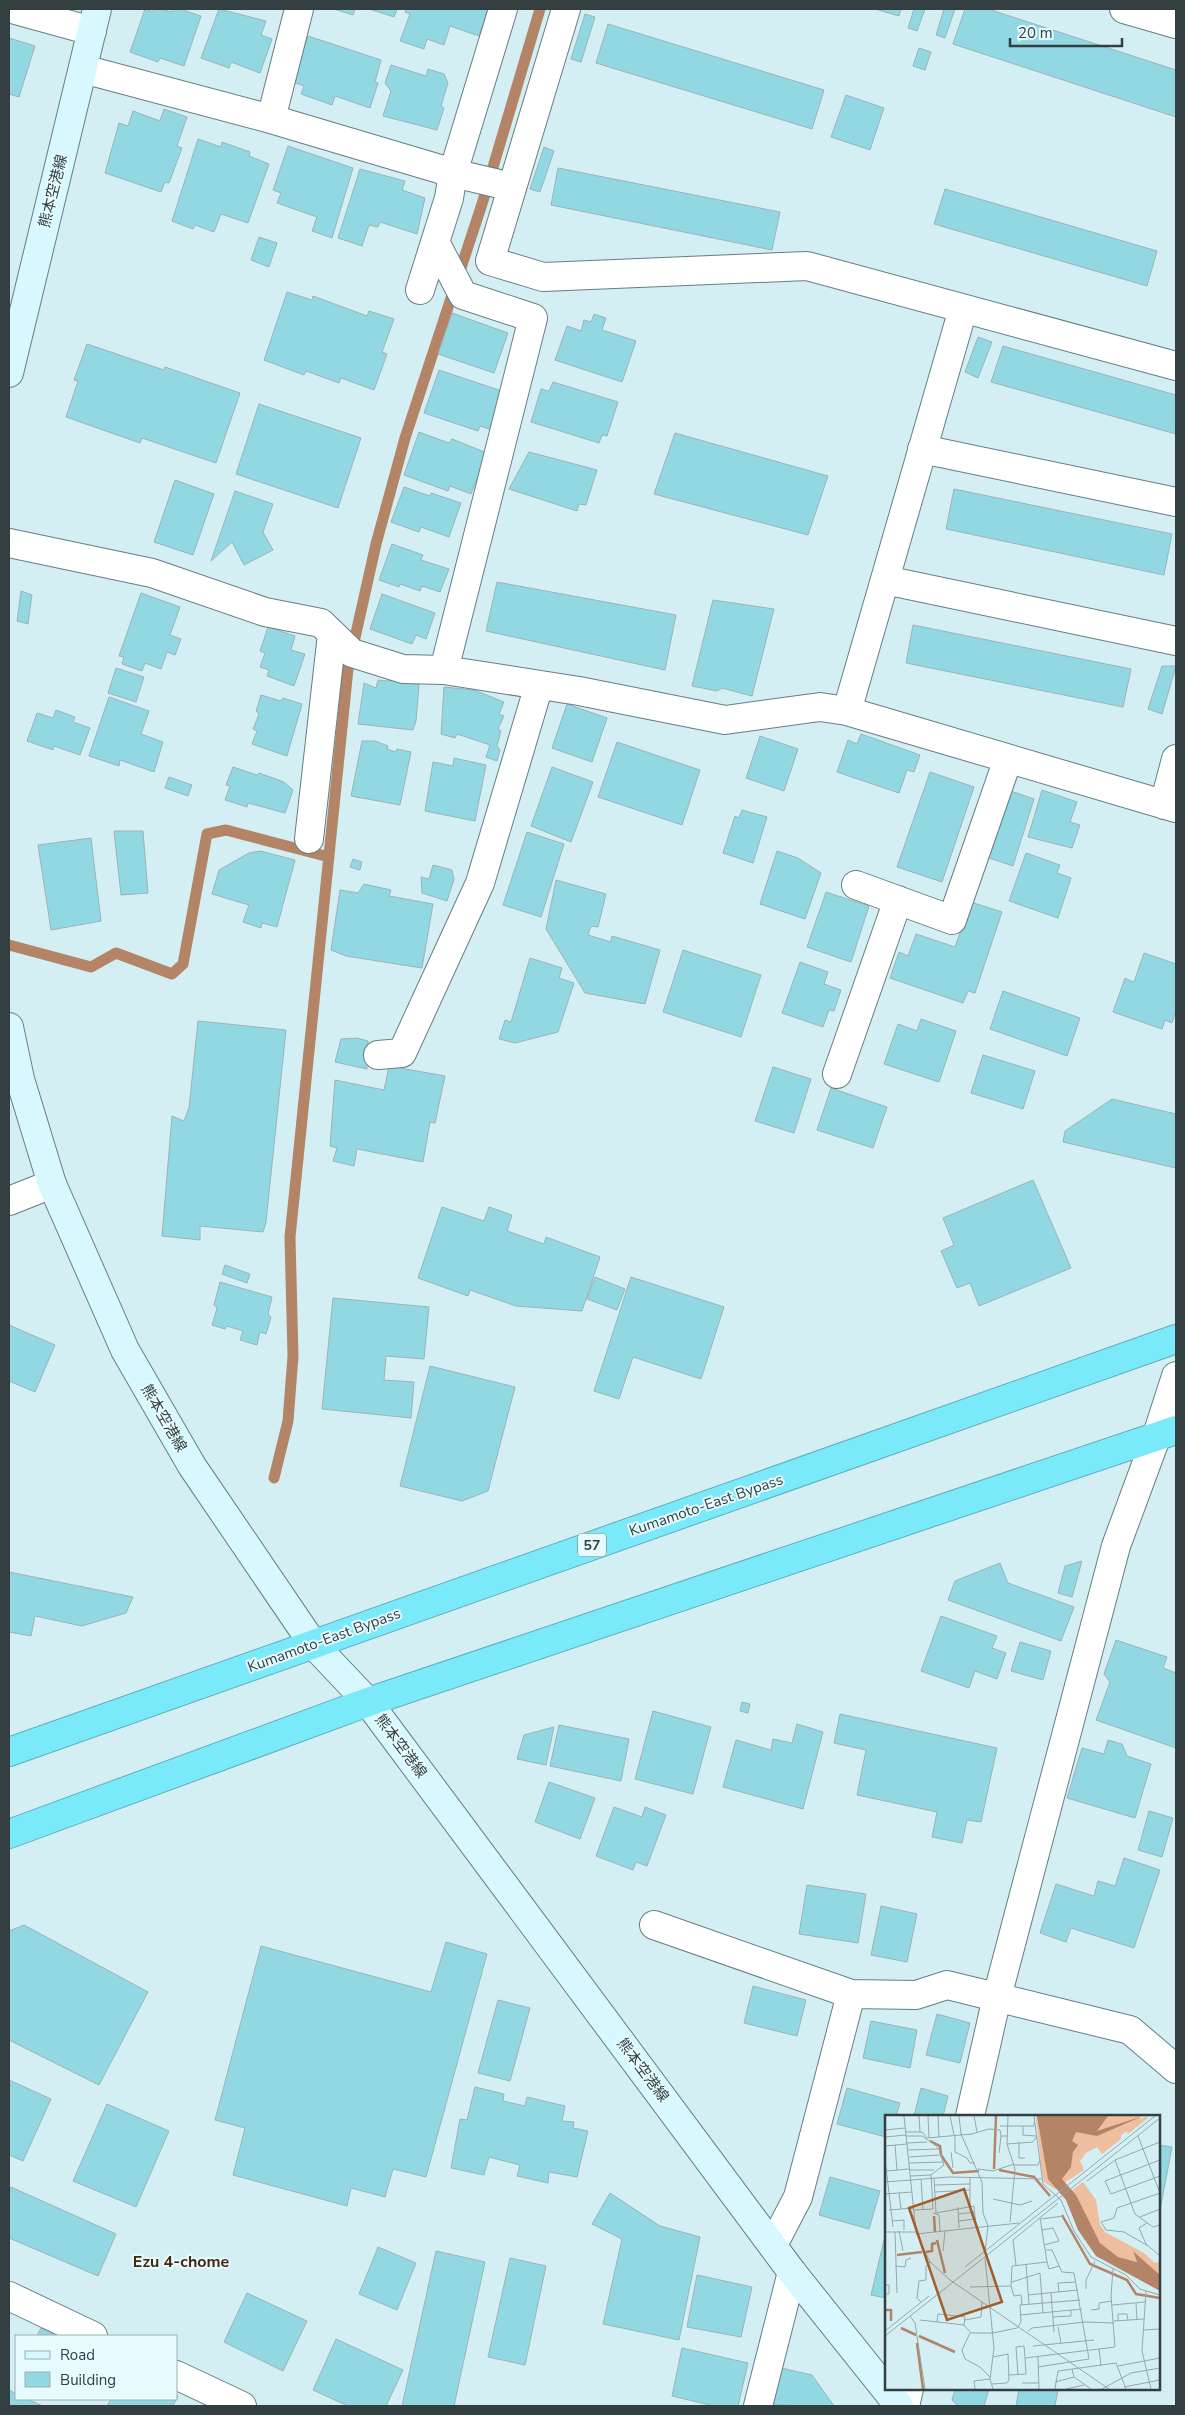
<svg xmlns="http://www.w3.org/2000/svg" width="1185" height="2415" viewBox="0 0 1185 2415" font-family="'Nunito Sans','Noto Sans JP',sans-serif">
  <rect width="100%" height="100%" fill="#d4eff4"/>
  <g fill="none" stroke-linecap="round" stroke-linejoin="round">
    <path stroke="#b38566" stroke-width="11" d="M9 945 91 967 116 953 172 974 183 964 207 834 226 830 329 857
      M274 1478 288 1421 293 1356 290 1237 348 669 376 544 405 438 482 204 540 9"/>
  </g>
  <path fill="#92d8e3" stroke="#9ab4b8" d="M145 9 153 12 154 9H161L171 12 172 9H180L201 16 184 66 160 58 158 62 130 52Z
    M219 9 266 21 261 35 272 39 260 73 231 62 229 68 201 58Z
    M334 9H355L353 15Z
    M369 9H397L394 17Z
    M406 9H488L479 36 450 26 444 45 427 39 424 49 400 41 410 14 405 12Z
    M875 9H901L899 16Z
    M914 9H925L917 31 908 28Z
    M944 9H955L945 38 936 35Z
    M965 9H988L1176 70V117L953 44Z
    M585 14 595 17 581 62 571 59Z
    M608 24 824 90 812 129 596 63Z
    M308 36 381 60 375 82 378 83 370 108 335 96 332 105 301 94 304 86 293 82Z
    M9 38 35 46 19 97 9 94Z
    M919 48 931 52 925 70 913 66Z
    M391 65 426 76 428 69 444 74 448 83 441 106 444 108 437 130 383 116 391 91 385 83Z
    M846 95 884 108 870 150 831 137Z
    M164 109 187 117 177 146 182 148 169 183 165 182 161 192 105 173 119 123 128 126 133 111 160 121Z
    M198 139 221 147 222 142 250 152 249 156 269 164 248 223 221 214 214 232 195 225 193 229 172 221Z
    M288 146 353 168 332 238 312 231 317 217 277 203 281 193 273 190Z
    M544 147 554 151 540 192 530 189Z
    M558 168 780 212 772 250 551 205Z
    M360 169 405 181 402 190 425 198 417 234 380 222 378 227 369 225 362 246 338 238Z
    M945 189 1157 251 1147 286 934 224Z
    M259 237 277 243 269 267 251 260Z
    M287 292 312 300 313 296 367 316 369 311 394 319 382 352 387 354 374 390 341 378 339 383 306 371 304 375 264 360Z
    M452 313 508 333 494 373 438 354Z
    M594 314 606 318 602 330 636 341 622 382 555 360 567 326 581 331 584 320 591 322Z
    M978 337 992 342 978 378 965 372Z
    M87 344 164 370 165 367 240 393 216 463 142 438 140 443 66 417 78 381 74 380Z
    M1003 346 1176 395V434L991 382Z
    M439 370 505 392 492 430 480 426 478 431 424 413Z
    M553 382 618 402 607 436 602 435 599 443 531 422 541 389 549 391Z
    M259 404 361 438 338 508 236 474Z
    M419 432 449 443 452 439 487 453 471 494 450 486 448 491 404 475Z
    M675 433 828 476 808 535 654 494Z
    M529 452 597 470 586 505 579 504 577 511 509 489Z
    M175 480 214 494 193 555 154 542Z
    M404 487 430 496 431 493 461 503 449 537 421 527 419 532 391 522Z
    M954 489 1172 534 1164 575 946 529Z
    M235 491 273 504 263 532 273 550 244 565 232 542 211 561Z
    M392 544 423 555 421 560 449 569 440 592 422 586 420 591 400 584 399 587 379 580Z
    M497 582 676 615 665 670 486 631Z
    M21 591 32 595 28 624 17 621Z
    M141 593 180 607 170 635 181 639 175 655 167 652 161 669 145 663 142 671 122 664 124 657 119 656Z
    M382 594 435 613 426 639 416 635 412 644 370 629Z
    M713 600 774 609 752 696 722 688 717 691 692 686Z
    M913 625 1131 669 1123 707 906 663Z
    M268 627 295 636 291 650 305 654 294 686 267 676 269 670 260 667 265 653 260 651Z
    M1162 666H1176L1162 714 1148 709Z
    M116 668 144 677 136 702 108 693Z
    M392 679 404 680 419 685 416 721 413 730 358 724 364 683 376 688 378 680 388 681Z
    M444 687 474 690 504 702 499 714 504 716 498 729 501 731 497 746 500 750 497 761 486 757 490 745 457 734 455 738 441 734Z
    M261 695 281 701 283 698 302 704 287 756 252 744 257 731 253 729 259 714 256 711Z
    M109 697 149 711 141 734 163 742 154 772 120 760 119 766 89 756Z
    M567 704 607 718 592 762 552 748Z
    M56 710 75 717 73 722 90 728 80 755 54 746 53 750 27 741 37 713 53 718Z
    M861 734 920 755 914 772 907 770 899 793 837 772 848 740 857 744Z
    M760 736 798 749 784 791 746 778Z
    M362 741H375L388 746 387 749 396 752 397 749 411 752 400 805 351 796Z
    M617 742 700 770 682 825 598 797Z
    M454 758 486 765 475 821 425 811 433 762 453 766Z
    M233 767 257 775 259 773 284 782 293 790 285 813 248 803 247 807 225 800 230 786 226 785Z
    M552 767 593 782 571 842 531 826Z
    M930 772 974 787 942 882 897 867Z
    M169 777 192 785 188 796 165 788Z
    M1042 790 1077 802 1070 822 1080 825 1072 848 1028 837Z
    M1011 791 1034 799 1013 866 989 858Z
    M742 810 767 817 753 863 723 853 735 816 739 818Z
    M114 831H143L148 893 121 895Z
    M527 832 564 844 541 917 503 905Z
    M91 838 101 921 51 930 38 845Z
    M260 851 295 860 277 927 262 923 261 928 243 922 249 905 212 894 219 870 249 853Z
    M777 851 798 858 821 873 805 919 760 904Z
    M1026 853 1060 865 1057 873 1071 878 1058 918 1009 901Z
    M353 859 362 862 360 870 350 867Z
    M433 865 452 870 454 879 447 901 422 893 421 877 429 879Z
    M556 880 606 894 598 927 591 926 588 935 611 942 612 936 660 950 645 1004 585 993 546 929Z
    M364 884 391 890 389 896 433 904 422 968 346 956 331 950 340 890 358 893Z
    M826 892 869 906 851 962 807 947Z
    M971 902 1002 912 975 993 968 991 963 1003 890 978 899 952 908 956 916 934 955 947Z
    M683 950 761 975 741 1037 663 1012Z
    M1144 953 1176 964V1011L1172 1023 1165 1020 1162 1029 1113 1012 1125 978 1134 982Z
    M530 958 562 968 559 978 574 983 558 1032 515 1043 499 1039 505 1020 511 1022Z
    M800 962 828 972 824 984 841 990 834 1011 829 1010 823 1027 782 1013Z
    M1003 991 1080 1018 1067 1056 990 1029Z
    M921 1019 956 1031 939 1082 884 1064 898 1024 917 1031Z
    M198 1021 286 1030 266 1222 263 1232 200 1226V1240L162 1236 172 1116 184 1121 189 1108Z
    M357 1038 368 1041 367 1069 335 1062 341 1039Z
    M983 1055 1035 1071 1023 1109 971 1093Z
    M389 1066 445 1076 435 1123 430 1122 423 1162 357 1149 354 1166 333 1161 337 1148 330 1146 335 1080 384 1090Z
    M773 1067 811 1079 794 1133 755 1121Z
    M831 1088 887 1107 873 1148 817 1130Z
    M1112 1099 1176 1114V1168L1063 1142 1065 1131Z
    M1033 1180 1071 1268 979 1306 970 1283 957 1288 941 1251 954 1245 943 1218Z
    M442 1207 484 1221 489 1207 512 1215 507 1231 544 1244 546 1237 600 1257 582 1311 516 1306 470 1290 468 1296 418 1278Z
    M225 1265 250 1274 247 1283 222 1274Z
    M595 1277 625 1289 617 1310 587 1299Z
    M631 1277 724 1307 701 1379 633 1357 619 1399 594 1391Z
    M220 1282 272 1297 268 1314 271 1317 266 1334 260 1332 257 1345 240 1340 243 1331 227 1326 225 1329 212 1325 217 1308 214 1305Z
    M333 1298 429 1307 424 1359 386 1356 384 1380 414 1382 411 1418 322 1409Z
    M9 1325 55 1345 35 1392 9 1381Z
    M430 1366 515 1387 488 1491 462 1501 400 1486Z
    M1082 1561 1072 1597 1058 1593 1065 1566Z
    M1000 1563 1008 1583 1074 1607 1061 1641 948 1600 955 1581Z
    M9 1572 133 1597 126 1613 82 1626 35 1616 31 1636 9 1632Z
    M941 1616 997 1636 992 1648 1006 1653 997 1679 975 1671 969 1688 921 1671Z
    M1116 1640 1167 1657 1163 1668 1176 1673V1748L1096 1720 1110 1682 1104 1674Z
    M1020 1642 1051 1651 1043 1680 1011 1671Z
    M742 1702 750 1704 748 1713 740 1711Z
    M653 1711 711 1727 693 1794 635 1779Z
    M840 1714 997 1748 981 1822 967 1820 962 1843 932 1837 937 1812 857 1795 866 1750 834 1743Z
    M797 1724 823 1732 803 1809 723 1787 736 1740 771 1750 773 1739 792 1743Z
    M559 1725 629 1739 621 1781 550 1766Z
    M554 1727 546 1765 517 1759 524 1735Z
    M1108 1740 1122 1744 1127 1756 1151 1764 1135 1818 1067 1798 1082 1748 1104 1754Z
    M549 1782 595 1798 580 1839 535 1822Z
    M614 1807 642 1817 645 1807 666 1815 647 1866 636 1862 633 1870 596 1856Z
    M1149 1811 1173 1818 1162 1857 1138 1850Z
    M1124 1858 1160 1870 1134 1948 1071 1928 1066 1942 1040 1933 1056 1884 1094 1896 1098 1881 1115 1886Z
    M807 1885 866 1894 858 1943 799 1934Z
    M881 1906 917 1914 907 1962 871 1955Z
    M24 1925 148 1992 99 2085 9 2040V1931Z
    M446 1942 487 1954 426 2177 393 2169 385 2197 351 2188 347 2206 233 2175 245 2128 215 2120 261 1946 431 1992Z
    M753 1986 806 2000 797 2036 744 2023Z
    M498 2000 530 2008 510 2081 478 2073Z
    M937 2014 970 2023 960 2063 926 2055Z
    M871 2021 917 2030 910 2068 863 2058Z
    M9 2080 51 2099 23 2161 9 2155Z
    M475 2087 504 2094 503 2101 525 2106 527 2097 565 2106 562 2121 574 2122 573 2128 588 2131 577 2177 549 2172 548 2183 517 2176 520 2165 489 2157 484 2175 451 2168 460 2119 467 2120Z
    M847 2088 900 2103 896 2116H886V2137L837 2124Z
    M921 2088 948 2096 943 2116H914Z
    M107 2104 169 2131 136 2207 73 2181Z
    M1159 2145 1172 2147 1159 2215Z
    M830 2177 880 2191 869 2229 819 2215Z
    M11 2187 116 2234 98 2276 9 2238V2194Z
    M610 2193 660 2226 700 2237 679 2340 603 2324 622 2239 592 2224Z
    M884 2240 886 2241V2298L871 2295Z
    M378 2247 416 2263 397 2310 359 2294Z
    M436 2251 485 2262 454 2406H402Z
    M510 2258 546 2266 525 2365 488 2357Z
    M697 2275 752 2287 741 2337 687 2327Z
    M247 2293 307 2321 283 2371 224 2342Z
    M41 2328 58 2336H37Z
    M336 2339 403 2370 386 2406H348L313 2390Z
    M682 2348 748 2363 738 2406H714L672 2396Z
    M781 2368 812 2375 834 2406 772 2405Z
    M955 2389H989L984 2406H958L952 2400Z
    M1019 2389H1058L1055 2406H1016Z
    M9 2390 16 2394V2399H27L43 2406H9Z
    M176 2395 178 2396 173 2406H107L111 2399H176Z"/>
  <g fill="none" stroke-linecap="round" stroke-linejoin="round">
    <defs>
      <path id="street" d="M12 9 92 31
        M566 9 490 261 543 277 807 266 1176 366
        M1124 9 1176 24
        M83 69 271 119 453 173 503 9
        M271 119 299 9
        M435 242 463 295 533 318 444 670
        M420 290 449 198 453 173 512 187
        M922 449 1176 502
        M9 543 152 573 265 612 321 623 352 653 403 669 444 670 579 691 725 720 820 707 847 711 1176 808
        M885 580 1176 641
        M847 711 963 309
        M1164 805 1176 759
        M309 839 332 634
        M856 885 952 920 1008 759
        M378 1055 402 1053 480 883 539 685
        M837 1074 898 900
        M9 1201 52 1184
        M654 1925 851 1994 916 1995 947 1985 1130 2030 1176 2069
        M970 2116 997 1997 1116 1546 1157 1435 1176 1376
        M773 2245 798 2197 851 1994
        M9 2296 93 2336
        M176 2375 242 2406
        M758 2406 792 2272
        M905 2406 909 2389"/>
      <path id="secondary" d="M9 373 97 9
        M9 1027 20 1079 52 1184 125 1350 192 1466 313 1644 368 1702 792 2272 899 2406"/>
      <path id="highway" d="M9 1752 1176 1339
        M9 1834 368 1702 1176 1430"/>
    </defs>
    <use href="#street" stroke="#657e82" stroke-width="30"/>
    <use href="#secondary" stroke="#657e82" stroke-width="30"/>
    <use href="#highway" stroke="#61adb9" stroke-width="30"/>
    <use href="#street" stroke="#fff" stroke-width="28"/>
    <use href="#secondary" stroke="#d7f8fe" stroke-width="28"/>
    <use href="#highway" stroke="#7ae9fa" stroke-width="28"/>
  </g>
  <g text-anchor="middle" stroke-width="4" stroke-linejoin="round" paint-order="stroke">
    <rect fill="#e5fbff" stroke="#687779" stroke-width="1" x="578" y="1533.5" width="28" height="23" rx="4"/>
    <g font-size="14" font-weight="bold" fill="#333e40">
      <text x="592" y="1550">57</text>
    </g>
    <g font-size="15" fill="#333e40" stroke="#e5fbff">
      <text transform="translate(53 191) rotate(-76)" y="5">熊本空港線</text>
      <text transform="translate(164 1418) rotate(60)" y="5">熊本空港線</text>
      <text transform="translate(706 1505) rotate(-19)" y="5">Kumamoto-East Bypass</text>
      <text transform="translate(324 1640) rotate(-20)" y="5">Kumamoto-East Bypass</text>
      <text transform="translate(401 1746) rotate(53)" y="5">熊本空港線</text>
      <text transform="translate(643 2070) rotate(53)" y="5">熊本空港線</text>
    </g>
    <g font-size="16" font-weight="bold" fill="#45250d" stroke="#e5fbff">
      <text x="181" y="2267">Ezu 4-chome</text>
    </g>
  </g>
  <g transform="translate(885 2115)">
    <rect width="275" height="275" fill="#d4eff4"/>
    <path d="M151 1H254L256 4 261 1 263 3 243 19 242 16 236 20V24L217 39 212 32 201 38 195 46 199 55 170 74 159 67 157 59ZM198 67 211 85 215 110 220 117 259 138 270 148 275 147V160L248 136 252 147 233 142 215 128 186 76Z" fill="#eebe9e"/>
    <path d="M152 1H223L212 16 258 1 212 21 191 17 187 26 193 30 188 37 186 52 177 64 191 80 215 128 233 142 252 147 248 136 275 160V176L211 141 193 115 181 85 163 64Z" fill="#b38566"/>
    <path fill="none" stroke="#b38566" stroke-width="2.5" d="M45 26 55 31 56 40 68 58 94 56M109 54 111 1M114 55 149 62 165 81M177 100 205 149 242 165 251 179 275 183M49 101 50 117M52 125 60 158M41 137 47 136V129L51 128M12 140 37 137M0 195H6V206M16 213 31 220M34 221 70 237M32 228 38 274"/>
    <path fill="none" stroke="#94a8ac" stroke-width="1" d="M19 1 31 117 45 147 65 165 224 274M34 1 35 17M43 1 44 23M53 1 54 22M65 1 69 20M74 1 76 19 97 67 98 98 103 111 100 137M89 1 92 17M123 1 122 29 130 54 125 107M149 1 158 69 176 85 189 116 206 142 241 160 255 174 275 180M149 7V11H138V20L151 21M115 11H138M0 15 20 13M21 17H37L42 23 87 19 104 14 115 15 116 21H122M70 20V37L82 43 85 48H90M21 21H37L50 30 54 34 59 50 46 60 48 94 29 95M253 21 275 78M0 22 21 20M134 27V43H140M275 27 230 45 250 99 268 112 275 110M22 28 42 27M122 29 148 27 152 21M10 30 12 55M0 31 22 29M23 35 54 34M66 37 68 53M114 38 116 21M24 42 54 40M0 44 8 112M275 45 220 66 226 79 275 61M24 48 58 47M129 50H153L155 45M93 54 108 56 129 49M25 55H49M1 56 24 54M25 61 46 60M85 62V91M49 63 51 98 89 91 91 112M36 64 38 95M202 66 230 45M0 67 64 62 157 64M50 70 85 69M50 77 85 75M14 78 16 94M0 79 27 77M108 84 135 90 147 86M73 92 74 113M4 95 28 93M48 98 54 100 55 117M74 99 90 97M255 102 275 94M156 104 179 101M7 106 19 105V115M74 106 90 104M262 108 254 113 261 129 275 141M157 115 168 113 174 126 159 130M14 116 18 136M0 117H31M10 117 12 178M31 119 134 108M263 131 239 117 221 115 216 107 229 103 232 93 275 78M58 136 60 116M100 143 109 233 105 264 108 274M162 147 164 154 174 151M141 149 144 189M131 150 128 125 173 88M10 151 20 152 21 145 26 143M80 152 270 1M127 167 155 158 158 198M0 170H4V179H0M126 171 129 181 136 180 137 190M85 172 126 171 127 151 162 147 155 103M201 174V165L210 146M261 176 257 236 266 274M174 177 173 168 191 167M166 178 169 217M143 180 193 175M36 187 32 183 34 166 41 165V151L45 147M251 188 252 205M227 190 260 187M206 195 214 194V188L227 186M135 200 197 194M25 201 30 208 40 274M168 202 186 201V195M35 205 79 210 86 218H108L132 213 136 207 135 190 195 185M80 205 96 202 97 187M229 206 259 204M233 206V199H242L243 206M52 207 53 199 80 202 79 210M173 212 176 228M259 215 275 214M0 216 44 181M143 216 147 213 200 207 229 208M85 218 77 235 80 244 95 252 105 262M0 221 275 3M148 231 209 225M214 234 216 251M153 242 154 274M233 251 275 243M153 252 204 244 189 158 177 157 167 135H161M187 254 189 262 206 274M124 260 141 259 140 243 230 232 226 181 228 154M133 260 131 232 139 231 140 243M170 267 189 262M137 268H154M107 269 122 268 124 265 123 239 108 242M239 272 275 265M90 274 89 266 105 264M170 274 173 256 231 248 241 274M181 274 199 270M217 274 246 258 275 253"/>
    <path fill="#a15e2c" fill-opacity="0.15" stroke="#a15e2c" stroke-width="2.5" d="M79 74 117 187 62 205 24 93Z"/>
    <rect width="275" height="275" fill="none" stroke="#333e40" stroke-width="2.5"/>
  </g>
  <rect width="1185" height="2415" fill="none" stroke="#333e40" stroke-width="20"/>
  <rect x="15" y="2335" width="162" height="65" fill="#e5fbff" stroke="#9eafb3"/>
  <rect x="25" y="2351" width="25" height="8" fill="#d7f8fe" stroke="#9eafb3"/>
  <text x="60" y="2360" font-size="15" fill="#333e40">Road</text>
  <rect x="25" y="2372" width="25" height="15" fill="#92d8e3" stroke="#9eafb3"/>
  <text x="60" y="2385" font-size="15" fill="#333e40">Building</text>
  <path d="M1010 38v8h112v-8" fill="none" stroke="#333e40" stroke-width="2.5"/>
  <text x="1018" y="38" font-size="15" fill="#333e40" stroke="#e5fbff" stroke-width="4" paint-order="stroke">20 m</text>
</svg>
